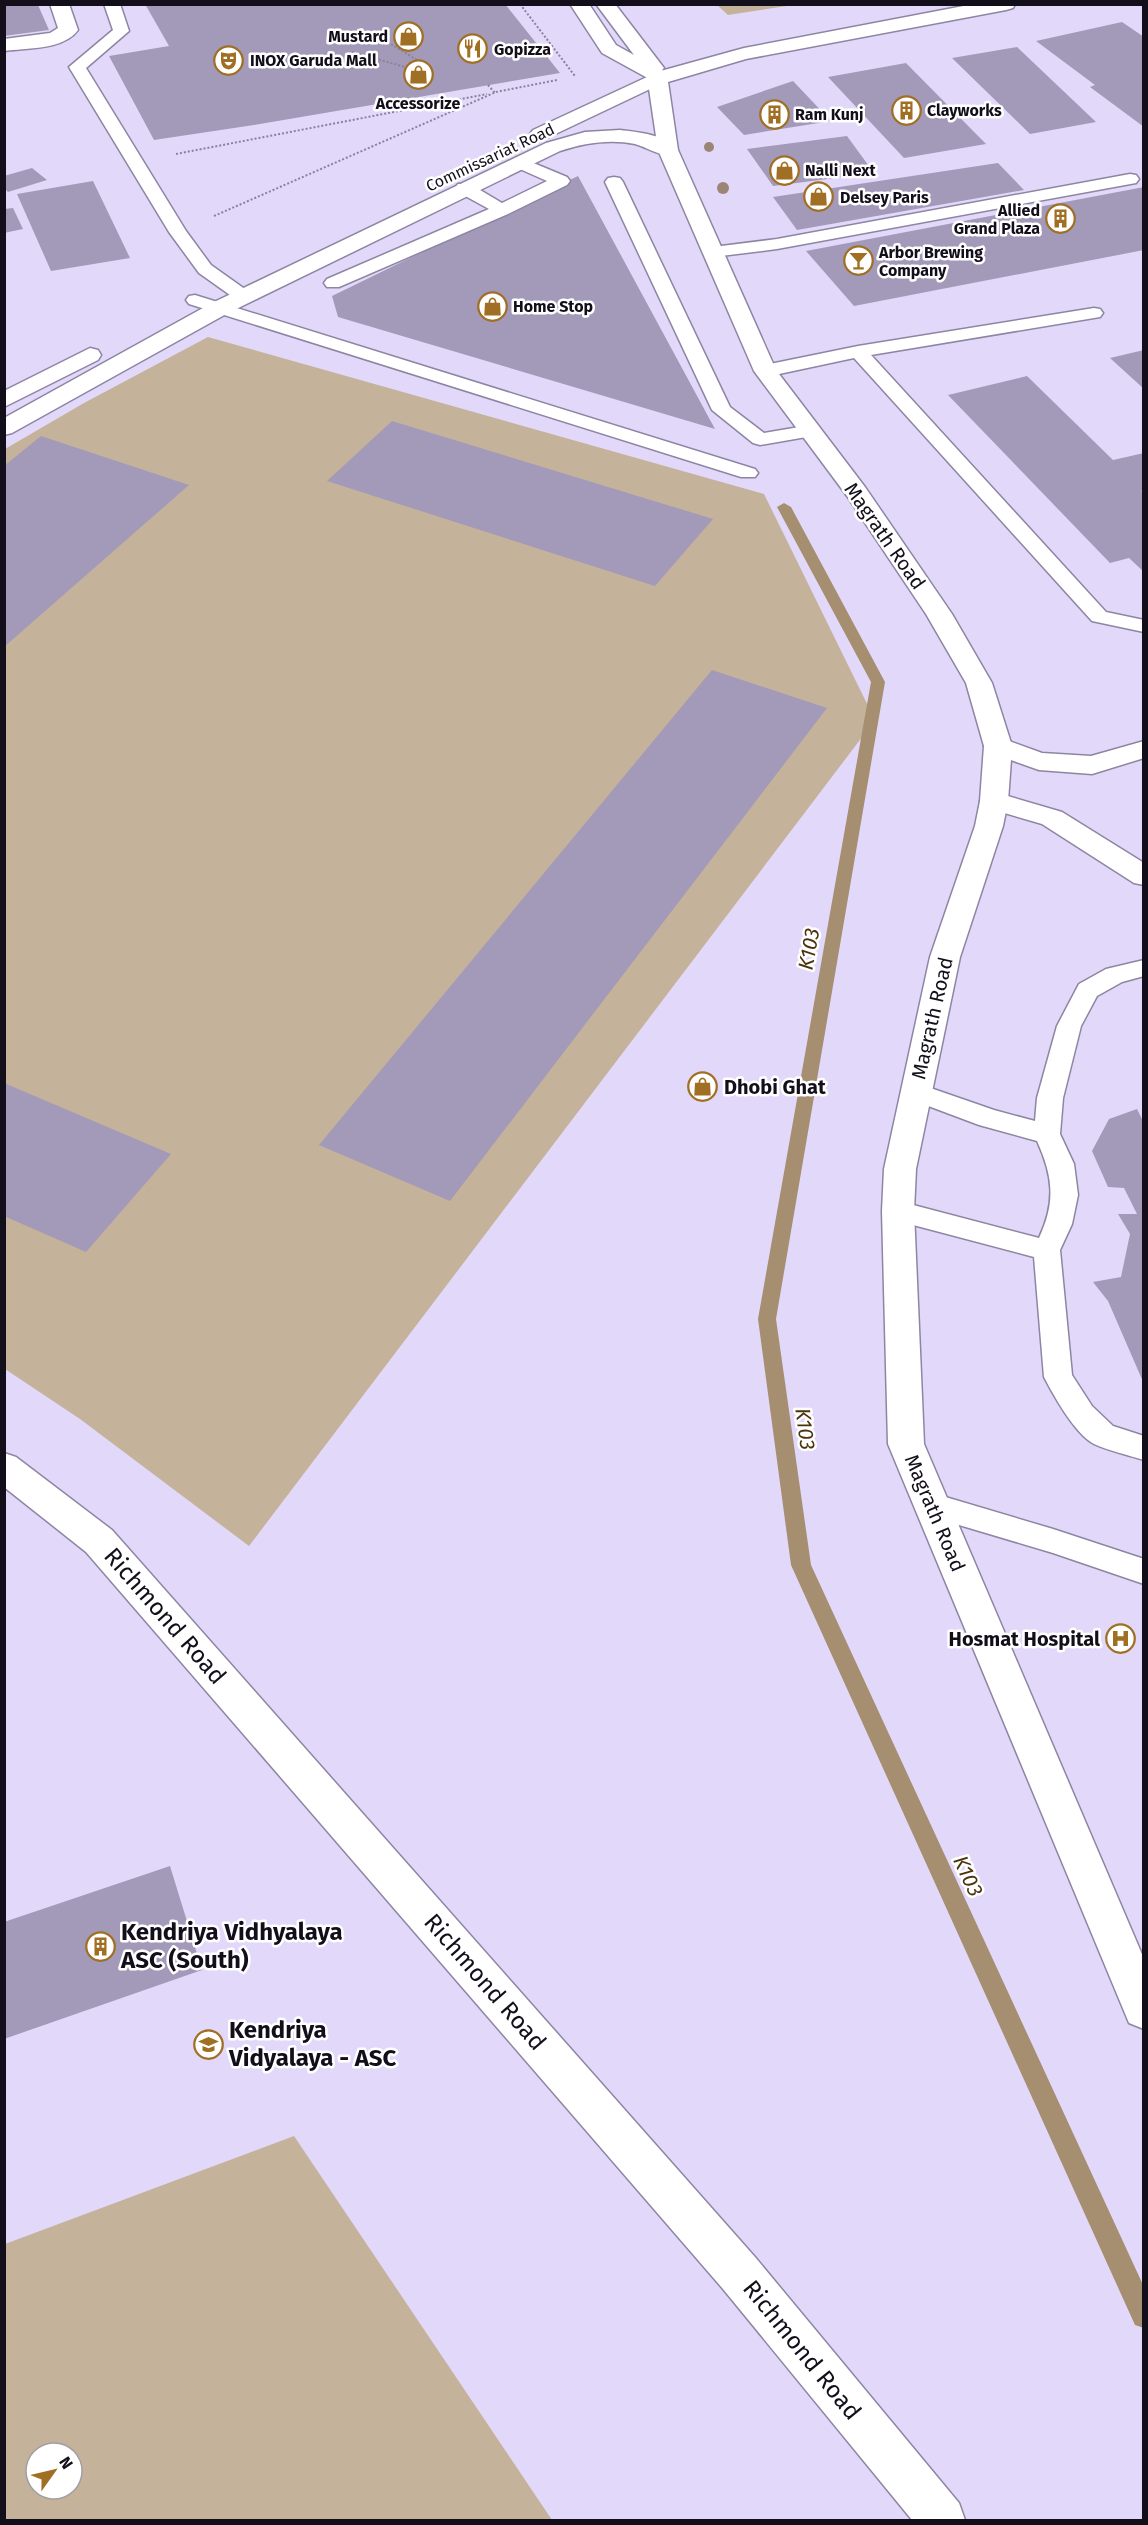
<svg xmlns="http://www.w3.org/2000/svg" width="1148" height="2525" viewBox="0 0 1148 2525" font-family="'Fira Sans',sans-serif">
  <rect width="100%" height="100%" fill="#e2d9fa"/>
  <path fill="#c4b29a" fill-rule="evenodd" d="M717 5H793L728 15Z
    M208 337 764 494 875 720 249 1546 80 1419 5 1369V449L84 403Z
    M294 2136 552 2520H5V2244ZM36 2453H72V2489H36Z"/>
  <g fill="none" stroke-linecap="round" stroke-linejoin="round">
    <path fill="#a68e70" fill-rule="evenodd" d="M784 503 791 507 885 682 776 1319 811 1565 1144 2287V2328L1135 2325 791 1565 758 1319 871 682 777 507Z"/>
  </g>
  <path fill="#a39ab9" d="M145 4H505L560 73 254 125 154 140 109 56 169 46Z
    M18 5H38L49 30 4 36V6Z
    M1122 22 1144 37V127L1090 87 1095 85 1036 41Z
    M1017 47 1096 122 1030 134 952 58Z
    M906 63 986 144 904 158 828 77Z
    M793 81 831 121 744 135 717 107Z
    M847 136 874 173 773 186 747 149Z
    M998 163 1024 190 797 230 773 197Z
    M32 168 47 180 8 192 4 188V176Z
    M578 176 715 429 338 317 332 296Z
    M93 181 130 258 51 271 17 194Z
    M1144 187V250L854 306 806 251Z
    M13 208 23 229 4 233V209Z
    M1144 350V389L1110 358Z
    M1027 376 1113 460 1144 453V490L1141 491 1144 493V572L1129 558 1110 563 948 395Z
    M392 421 713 519 655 586 327 481Z
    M41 436 189 485 4 647V466Z
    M712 670 827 708 450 1201 319 1145Z
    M4 1083 171 1154 86 1252 4 1216Z
    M1137 1109 1144 1123V1384L1108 1301 1093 1282 1121 1277 1130 1234 1118 1214H1137L1124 1188 1108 1187 1092 1151 1109 1119Z
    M170 1866 202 1970 4 2039V1922Z"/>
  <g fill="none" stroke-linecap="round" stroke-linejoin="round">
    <defs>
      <path id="service" d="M104 4H120L129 31 86 68 186 231 211 265 249 292 252 296 249 300H237L199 273 169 232 69 67 113 30Z
        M519 157 567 177 570 181 567 185 508 214 339 287H327L324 283 327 279 489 209 458 192 455 188 458 184H470L502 203 547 181 513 166 511 162Z
        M1130 174 1136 175 1139 179 1136 183 777 249 713 257 707 256 704 252 707 248 713 247 777 239Z
        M614 177 620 178 623 182 730 407 764 433 811 425 818 427 821 431 818 435 760 445 753 443 712 410 605 182 608 178Z
        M195 295 755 469 758 473 755 477H741L189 304 186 300 189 296Z
        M1094 308 1100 309 1103 313 1100 317 871 355 1106 612 1144 620V632L1092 621 854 358 765 377 758 375 756 371 758 367 765 365 858 346Z
        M1144 960V976L1122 982 1097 996 1081 1026 1063 1098 1060 1134 1074 1164 1078 1195 1072 1224 1060 1250 1072 1375 1092 1406 1113 1426 1144 1436V1460C1128 1455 1109 1451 1094 1444 1075 1434 1054 1396 1044 1377L1034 1257 898 1221 889 1218 885 1211 889 1204 898 1201 1039 1238C1056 1202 1053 1176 1037 1141L979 1125 907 1098 903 1092 907 1086 916 1083 994 1110 1035 1121 1037 1098 1057 1026 1079 984 1106 969Z
        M932 1493 1053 1529 1144 1559V1584L1053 1553 922 1514 917 1505 922 1496Z"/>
      <path id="minor" d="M50 4H69L78 30C64 50 26 48 4 51V39L50 33 58 28Z
        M998 737 1042 753 1091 756 1144 741V758L1092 774 1039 770 988 752 984 746 988 740Z
        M994 792 1062 812 1144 863V885L1134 883 1042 824 984 807 980 801 984 795Z"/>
      <path id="tertiary" d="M570 4H589L616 45 634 55 596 4H615L664 68 662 70 670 77 667 81H653L602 53Z"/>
      <path id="secondary" d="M660 71 667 73 670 77 667 81 547 138H533L530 134 533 130Z
        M620 130C637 132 668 135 678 150L675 154C661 158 649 148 635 144 610 139 584 143 560 151L228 313 12 433 4 435V418L212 303 546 143 585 132Z
        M90 348 98 350 101 355 98 360 4 407V391Z"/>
      <path id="primary" d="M974 4H1015L1013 8 1006 10 746 59 668 82 678 150 776 370 865 487 952 614 992 683 1012 746 1008 801 1003 826 960 957 916 1169 914 1211 924 1444 1144 1959V2029L1129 2023 888 1444 882 1211 884 1169 930 957 975 826 980 801 984 746 966 683 926 614 847 496 754 371 658 150 648 82 651 75 657 72 744 48Z
        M4 1453 16 1457 112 1530 755 2257 959 2503 965 2520H912L723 2289 86 1552 4 1487Z"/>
    </defs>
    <use href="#service" stroke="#8e85a3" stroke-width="3"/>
    <use href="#minor" stroke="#8e85a3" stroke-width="3"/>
    <use href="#tertiary" stroke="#8e85a3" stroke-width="3"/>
    <use href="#secondary" stroke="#8e85a3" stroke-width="3"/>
    <use href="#primary" stroke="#8e85a3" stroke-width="3"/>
    <path stroke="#898299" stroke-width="2" stroke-dasharray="2 2" stroke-linecap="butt" d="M520 4 575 76
      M381 38 417 60
      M352 52 405 67
      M488 85 495 93
      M176 154 487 94
      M214 216 496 92 557 80"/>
    <use href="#service" fill="#fff" fill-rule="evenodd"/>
    <use href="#minor" fill="#fff" fill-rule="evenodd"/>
    <use href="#tertiary" fill="#fff" fill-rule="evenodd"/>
    <use href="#secondary" fill="#fff" fill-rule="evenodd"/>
    <use href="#primary" fill="#fff" fill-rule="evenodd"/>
  </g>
  <g fill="#9c8575">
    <circle cx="709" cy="147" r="5"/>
    <circle cx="723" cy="188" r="6"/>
  </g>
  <defs>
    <symbol id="shop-ring" viewBox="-11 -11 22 22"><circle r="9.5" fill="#fff" stroke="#a06f24" stroke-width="1.5"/><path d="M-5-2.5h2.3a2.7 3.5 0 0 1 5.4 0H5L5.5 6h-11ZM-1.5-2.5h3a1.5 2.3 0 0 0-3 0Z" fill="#a06f24"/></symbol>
    <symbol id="restaurant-ring" viewBox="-11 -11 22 22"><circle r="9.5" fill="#fff" stroke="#a06f24" stroke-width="1.5"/><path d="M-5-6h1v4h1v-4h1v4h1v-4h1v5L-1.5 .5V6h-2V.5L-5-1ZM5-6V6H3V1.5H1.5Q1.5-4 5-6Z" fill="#a06f24"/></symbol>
    <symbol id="theatre-ring" viewBox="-11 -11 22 22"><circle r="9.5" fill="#fff" stroke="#a06f24" stroke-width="1.5"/><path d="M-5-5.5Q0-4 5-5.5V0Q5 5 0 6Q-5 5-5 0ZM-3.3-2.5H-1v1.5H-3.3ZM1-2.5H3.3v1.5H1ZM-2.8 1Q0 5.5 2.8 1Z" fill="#a06f24"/></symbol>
    <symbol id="building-ring" viewBox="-11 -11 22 22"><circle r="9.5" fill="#fff" stroke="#a06f24" stroke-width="1.5"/><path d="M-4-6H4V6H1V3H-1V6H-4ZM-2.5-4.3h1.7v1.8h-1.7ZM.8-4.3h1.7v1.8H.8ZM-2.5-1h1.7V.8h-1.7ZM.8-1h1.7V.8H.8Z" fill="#a06f24"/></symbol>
    <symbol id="bar-ring" viewBox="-11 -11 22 22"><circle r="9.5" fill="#fff" stroke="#a06f24" stroke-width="1.5"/><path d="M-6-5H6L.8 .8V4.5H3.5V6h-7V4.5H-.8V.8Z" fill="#a06f24"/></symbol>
    <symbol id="hospital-ring" viewBox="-11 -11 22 22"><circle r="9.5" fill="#fff" stroke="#a06f24" stroke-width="1.5"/><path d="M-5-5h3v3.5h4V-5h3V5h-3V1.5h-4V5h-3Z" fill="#a06f24"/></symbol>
    <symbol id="school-ring" viewBox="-11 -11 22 22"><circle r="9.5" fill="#fff" stroke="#a06f24" stroke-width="1.5"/><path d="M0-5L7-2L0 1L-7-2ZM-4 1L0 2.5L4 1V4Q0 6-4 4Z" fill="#a06f24"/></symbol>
  </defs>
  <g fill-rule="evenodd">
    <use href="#shop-ring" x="392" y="20" width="33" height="33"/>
    <use href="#restaurant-ring" x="456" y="32" width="33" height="33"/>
    <use href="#theatre-ring" x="212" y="44" width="33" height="33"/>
    <use href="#shop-ring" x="402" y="58" width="33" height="33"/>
    <use href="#building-ring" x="890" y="94" width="33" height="33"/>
    <use href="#building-ring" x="758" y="98" width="33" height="33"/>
    <use href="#shop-ring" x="768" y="154" width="33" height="33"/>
    <use href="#shop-ring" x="802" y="180" width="33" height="33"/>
    <use href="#building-ring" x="1044" y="202" width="33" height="33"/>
    <use href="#bar-ring" x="842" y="244" width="33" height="33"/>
    <use href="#shop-ring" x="476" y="290" width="33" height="33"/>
    <use href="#shop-ring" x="686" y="1070" width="33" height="33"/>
    <use href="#hospital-ring" x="1104" y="1622" width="33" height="33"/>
    <use href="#building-ring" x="84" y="1930" width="33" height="33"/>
    <use href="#school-ring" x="192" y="2028" width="33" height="33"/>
  </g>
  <g text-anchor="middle" stroke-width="5" stroke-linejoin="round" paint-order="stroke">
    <g font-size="16" font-weight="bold" fill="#130f1a" stroke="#fff" text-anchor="start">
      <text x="388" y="42" text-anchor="end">Mustard</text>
      <text x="494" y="55">Gopizza</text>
      <text x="250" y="66">INOX Garuda Mall</text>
      <text x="418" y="109" text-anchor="middle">Accessorize</text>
      <text x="927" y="116">Clayworks</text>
      <text x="795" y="120">Ram Kunj</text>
      <text x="805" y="176">Nalli Next</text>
      <text x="840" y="203">Delsey Paris</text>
      <text x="1040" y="216" text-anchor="end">Allied<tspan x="1040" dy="18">Grand Plaza</tspan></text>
      <text x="879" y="258">Arbor Brewing<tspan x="879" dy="18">Company</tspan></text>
      <text x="513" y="312">Home Stop</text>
    </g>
    <g font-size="16" fill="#130f1a" stroke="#fff">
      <text transform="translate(490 157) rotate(-25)" y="6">Commissariat Road</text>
    </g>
    <g font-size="20" fill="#130f1a" stroke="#fff">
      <text transform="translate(885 536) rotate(55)" y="7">Magrath Road</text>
      <text transform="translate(932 1018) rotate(-77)" y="7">Magrath Road</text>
      <text transform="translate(935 1513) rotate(67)" y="7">Magrath Road</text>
    </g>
    <g font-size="20" font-weight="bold" fill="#130f1a" stroke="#fff" text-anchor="start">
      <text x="724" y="1094">Dhobi Ghat</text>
      <text x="1100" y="1646" text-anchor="end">Hosmat Hospital</text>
    </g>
    <g font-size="21" font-style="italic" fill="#4c330b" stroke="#fff">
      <text transform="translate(809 949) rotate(-80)" y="7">K103</text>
      <text transform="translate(805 1429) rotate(82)" y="7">K103</text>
      <text transform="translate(968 1876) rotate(65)" y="7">K103</text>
    </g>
    <g font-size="24" fill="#130f1a" stroke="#fff">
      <text transform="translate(165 1616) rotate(49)" y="8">Richmond Road</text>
      <text transform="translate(485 1982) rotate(49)" y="8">Richmond Road</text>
      <text transform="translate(802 2350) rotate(51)" y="8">Richmond Road</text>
    </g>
    <g font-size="24" font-weight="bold" fill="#130f1a" stroke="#fff" text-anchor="start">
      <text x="121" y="1940">Kendriya Vidhyalaya<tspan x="121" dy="28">ASC (South)</tspan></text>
      <text x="229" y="2038">Kendriya<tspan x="229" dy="28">Vidyalaya - ASC</tspan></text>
    </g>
  </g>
  <rect width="1148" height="2525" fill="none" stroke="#130f1a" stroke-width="12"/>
  <g transform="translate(54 2471) rotate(56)"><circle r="28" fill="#ffffff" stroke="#a19fa3" stroke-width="1.5"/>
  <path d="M0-4.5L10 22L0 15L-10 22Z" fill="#a06f24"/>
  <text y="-9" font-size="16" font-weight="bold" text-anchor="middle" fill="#130f1a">N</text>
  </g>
</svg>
